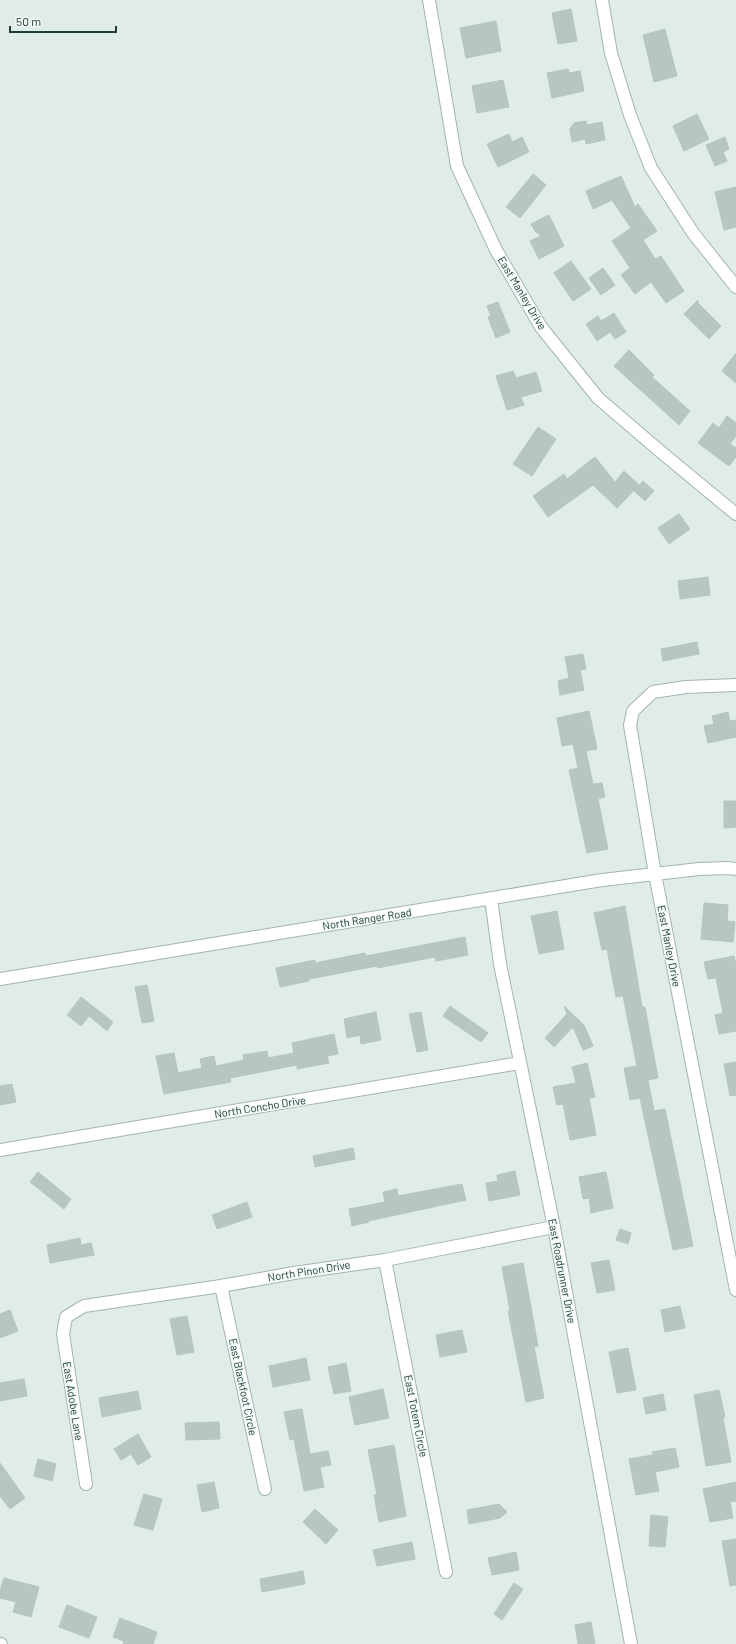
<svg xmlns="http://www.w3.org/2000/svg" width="736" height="1644" viewBox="0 0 736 1644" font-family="Barlow,sans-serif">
  <rect width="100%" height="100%" fill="#e0ece8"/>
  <path fill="#b6c7c1" stroke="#b3c6c0" d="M571 9 577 41 558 44 552 13Z
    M496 21 501 51 466 58 460 28Z
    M665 29 677 76 654 82 643 35Z
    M568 69 569 73 580 71 584 91 552 98 547 73Z
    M503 80 509 107 477 113 472 86Z
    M697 114 709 139 684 151 673 126Z
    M586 121 587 125 602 122 605 140 586 144 585 139 572 142 570 129 574 123Z
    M509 134 512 142 522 137 529 152 498 167 487 144Z
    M725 137 729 149 723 152 727 161 715 166 706 145Z
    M533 174 546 185 520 218 506 207Z
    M621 176 635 207 638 204 657 231 643 240 655 259 661 256 684 291 666 303 651 282 635 294 621 275 630 268 612 241 631 228 612 200 593 209 586 191Z
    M736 187V227L724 230 715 192Z
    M549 215 564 246 539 259 530 241 541 236 535 231 531 224Z
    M571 261 591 289 573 301 554 273Z
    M603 268 615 285 601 295 589 278Z
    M698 300V303L721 326 709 339 684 314Z
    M498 302 510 332 496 338 488 317 491 316 487 306Z
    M614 313 626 332 615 339 610 332 597 341 586 324 598 316 601 321Z
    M629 350 654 375 652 377 690 411 679 425 614 366Z
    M736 353V383L722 371Z
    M513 371 516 378 536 372 542 391 521 397 524 405 507 410 496 376Z
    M727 416 736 423V436L730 444 736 448V457L729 466 698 443 713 423 719 428Z
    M538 427 556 439 532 476 513 464Z
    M595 457 615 482 624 471 639 485 617 508 593 485 548 517 533 496 564 474 567 479Z
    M643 481 654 491 645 501 634 491Z
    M679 514 690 529 669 544 658 528Z
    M708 577 710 595 680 599 678 581Z
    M697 642 699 654 663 661 661 649Z
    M583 654 586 669 580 670 584 690 560 695 558 681 569 678 565 657Z
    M589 711 597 749 586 751 593 784 602 783 605 797 598 799 608 849 587 853 569 770 578 768 573 744 562 746 557 718Z
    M728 712 730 721 736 720V737L708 743 704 726 714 724 712 716Z
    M724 801H736V827L724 828Z
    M704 903 728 905 727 921 735 922 733 942 701 939Z
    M625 906 642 1007H645L658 1078 648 1080 654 1111 665 1109 693 1246 673 1250 640 1098 630 1100 624 1068 637 1066 623 996 616 997 607 949 602 950 594 913Z
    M557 911 564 949 539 954 531 916Z
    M465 937 468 955 436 961 435 957 377 968V966L309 979V981L280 987 276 968 315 960V963L365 953 366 956Z
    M734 956 736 965V1031L719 1034 715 1015 723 1013 716 978 708 979 704 962Z
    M147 985 154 1021 142 1023 135 987Z
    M81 997 113 1022 107 1031 89 1016 81 1026 67 1015Z
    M450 1006 488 1033 481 1042 443 1016Z
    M564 1006 584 1025 593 1046 583 1050 573 1027 554 1047 545 1038 567 1014Z
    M376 1012 381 1040 361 1044 360 1035 347 1038 344 1019Z
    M421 1012 428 1050 417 1052 409 1014Z
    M334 1034 338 1054 327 1056 329 1063 297 1069V1065L230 1078 231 1082 164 1094 156 1056 174 1053 178 1073 202 1068 200 1059 214 1056 216 1066 244 1060 243 1055 267 1051 268 1058 294 1053 292 1043Z
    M736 1062V1095L730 1096 724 1064Z
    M587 1063 595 1097 589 1098 596 1135 570 1140 563 1104 557 1105 553 1087 576 1083 572 1067Z
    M12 1084 16 1102 0 1105V1086Z
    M353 1148 355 1159 315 1167 313 1156Z
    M515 1171 520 1195 489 1201 486 1183 498 1181 497 1175Z
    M38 1172 71 1199 64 1209 30 1182Z
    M606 1172 613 1208 591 1213 589 1198 583 1199 579 1177Z
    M462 1184 466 1200 368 1221 369 1222 352 1226 349 1209 385 1202 383 1192 397 1189 398 1196Z
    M247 1202 252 1217 217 1229 212 1215Z
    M620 1229 631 1233 628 1244 616 1240Z
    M80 1238 81 1245 91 1243 94 1255 50 1263 47 1245Z
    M609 1260 615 1290 597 1293 591 1263Z
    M523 1263 538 1346 534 1347 544 1398 526 1402 508 1311H510L502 1267Z
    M680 1306 685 1328 665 1332 661 1310Z
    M10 1310 18 1331 0 1338V1314Z
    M187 1316 194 1352 177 1355 170 1319Z
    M462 1330 467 1352 440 1357 436 1335Z
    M628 1348 636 1390 617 1393 609 1352Z
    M306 1358 310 1380 273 1387 269 1366Z
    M346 1363 351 1391 334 1394 328 1367Z
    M24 1379 27 1396 0 1401V1383Z
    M383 1389 389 1418 355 1425 349 1397Z
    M719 1390 725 1417 723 1418 731 1462 706 1466 694 1395Z
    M138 1391 141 1409 102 1417 99 1398Z
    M663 1394 666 1410 646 1414 643 1398Z
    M302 1409 310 1454 328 1451 331 1465 320 1467 324 1487 304 1491 294 1439 290 1440 284 1412Z
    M219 1422 220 1439 186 1440 185 1423Z
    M138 1434 151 1457 138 1465 131 1454 121 1460 114 1449Z
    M394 1445 406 1516 379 1522 374 1495H377L368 1450Z
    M675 1448 679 1467 655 1472 659 1491 636 1495 629 1459 653 1455 652 1452Z
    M38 1459 56 1464 52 1481 34 1476Z
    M0 1463 25 1498 10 1509 0 1496Z
    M214 1482 219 1508 202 1512 197 1485Z
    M736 1482V1501L730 1502 733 1518 710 1522 703 1489Z
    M144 1494 162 1499 153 1530 134 1525Z
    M499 1504 507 1512 500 1518 469 1524 467 1510Z
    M315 1509 338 1530 326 1544 303 1522Z
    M651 1515 668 1517 665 1547 649 1546Z
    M736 1539V1585L730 1586 722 1541Z
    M412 1542 415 1559 377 1566 373 1550Z
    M516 1552 519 1570 492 1575 488 1558Z
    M303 1571 305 1584 262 1592 260 1579Z
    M4 1578 39 1587 31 1617 13 1612 16 1602 0 1598V1591Z
    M514 1583 523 1589 502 1620 494 1614Z
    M67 1605 97 1617 89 1638 59 1627Z
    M120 1618 157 1632 153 1644H123L124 1641 113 1637Z
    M591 1622 595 1644H578L575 1625Z"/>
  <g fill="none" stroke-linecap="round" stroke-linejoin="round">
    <defs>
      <path id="minor" d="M429 0 457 166 496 250 541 327 598 398 661 452 736 514
        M602 0 611 53 630 115 651 168 693 233 736 287
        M736 685 686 687 653 692 633 711 630 725 655 874 736 1290
        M491 899 500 964 554 1227 631 1644
        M0 979 602 880 699 869 727 868 736 869
        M0 1150 520 1063
        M385 1260 446 1572
        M221 1286 265 1489
        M86 1484 63 1334 66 1317 84 1306 221 1286 294 1273 385 1260 554 1227
        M0 1644H1"/>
    </defs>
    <use href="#minor" stroke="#a3b4b0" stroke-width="14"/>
    <use href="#minor" stroke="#fff" stroke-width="12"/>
  </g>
  <g text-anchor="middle" stroke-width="3" stroke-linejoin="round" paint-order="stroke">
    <g font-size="11" fill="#203d38" stroke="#f1f8f5">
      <text transform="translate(522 293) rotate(59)" y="4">East Manley Drive</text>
      <text transform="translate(367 919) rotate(-9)" y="4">North Ranger Road</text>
      <text transform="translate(669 946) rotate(79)" y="4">East Manley Drive</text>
      <text transform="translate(260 1107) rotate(-9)" y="4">North Concho Drive</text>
      <text transform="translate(309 1271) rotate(-9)" y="4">North Pinon Drive</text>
      <text transform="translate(562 1271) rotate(79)" y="4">East Roadrunner Drive</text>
      <text transform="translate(243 1387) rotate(78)" y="4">East Blackfoot Circle</text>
      <text transform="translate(73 1401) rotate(81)" y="4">East Adobe Lane</text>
      <text transform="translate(416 1416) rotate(79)" y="4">East Totem Circle</text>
    </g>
  </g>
  <path d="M10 26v6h106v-6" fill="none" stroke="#203d38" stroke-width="2"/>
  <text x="16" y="26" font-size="12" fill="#203d38" stroke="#f1f8f5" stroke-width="3" paint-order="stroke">50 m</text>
</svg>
